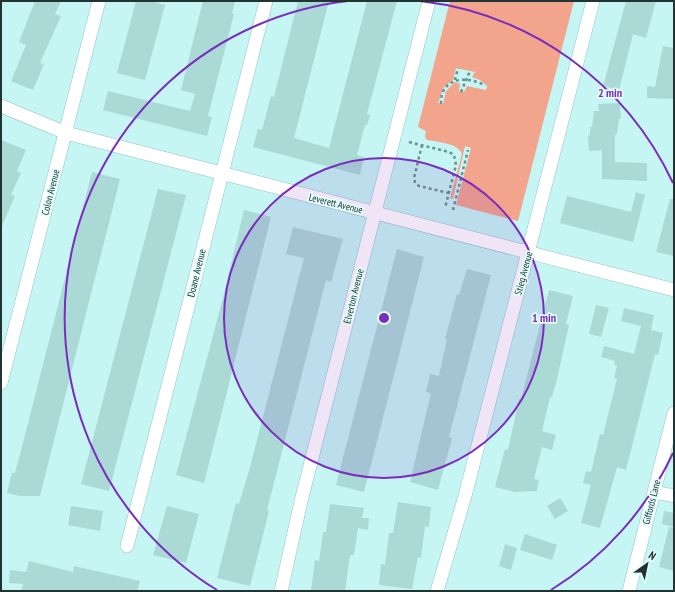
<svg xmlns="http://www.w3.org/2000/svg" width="675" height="592" viewBox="0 0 675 592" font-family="'PT Sans Narrow',sans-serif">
  <rect width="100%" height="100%" fill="#c5f6f3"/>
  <path fill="#f2a48d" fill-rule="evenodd" d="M450 1H574L518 221 456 205 471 148 465 146 453 199 450 198 462 154C458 143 438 142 427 140L425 137 426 131 418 127ZM456 68 475 72 472 77 480 80 487 86 486 90 467 86 464 92 459 91 460 84 455 82 446 91 443 104 438 103 444 87 453 80Z"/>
  <path fill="#aad9d6" d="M35 1H61L55 14 61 16 40 63 44 64 33 90 11 81 26 45 19 42Z
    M136 1H151L165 5 145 80 117 73Z
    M203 1H235L232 14H234L208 116 212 117 207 136 103 110 108 91 190 111 195 94 181 90Z
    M298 1H329L294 138 329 148 367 1H397L367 114 370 115 367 125H365L357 155 364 157 360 175 253 147 258 129 262 130 271 96 274 97Z
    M626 1H656L646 38 633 34 619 90 603 86Z
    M663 46 674 48V99L647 98V86L655 87Z
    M620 103 621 118 619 119 617 134 615 135V162L647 163V181L602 179V150L589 151 588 136 590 135V127H592L594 111H599L598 104Z
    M1 140 26 150 17 171 21 173 11 195 15 196 1 228Z
    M92 172 120 179 40 496H20L7 493 12 473H15L24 439Z
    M158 189 186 195 109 491 81 484Z
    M636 192 645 195 633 242 560 223 567 196 631 212Z
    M670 199H674V256L656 252Z
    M244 210 271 217 204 483 176 475 224 294Z
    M293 227 343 239 331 282 326 280 267 510 269 511 250 586 217 578 236 503 239 504 250 467 304 258 286 254Z
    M397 249 424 257 364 492 336 485Z
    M467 269 491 275 449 437 452 438 438 490 410 482 431 393 426 392 430 374 439 376 447 339H445L457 294 459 295Z
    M549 290 573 296 566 324 569 325 557 379 552 397H550L542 431 556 435 552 450 542 447 534 479 539 480 537 491 515 492 495 487 505 449 508 450 519 399H521Z
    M596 305 609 308 601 337 589 334Z
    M624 308 654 315 651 330 663 333 658 355 655 354 626 470 617 467 600 528 581 523 591 485 583 483 586 471 591 472 600 434 603 435 617 379 614 378 617 366 614 365 615 361 601 357 604 346 634 354 641 326 621 321Z
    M560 498 568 511 555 519 547 506Z
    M398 502 431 507 429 527 425 526 421 558 418 557 412 589 379 585 381 564 385 565 389 533H393Z
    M330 504 364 508 362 518H369L368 530 358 528 354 555H350L345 591H311L315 560 319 561 323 532H326Z
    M71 506 103 511 100 531 68 525Z
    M167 506 199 514 186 563 153 555Z
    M664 511 674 513V527L662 524Z
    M669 527 674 528V571L659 567Z
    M525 534 557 545 552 560 520 550Z
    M505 544 517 548 511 570 499 566Z
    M29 561 73 572 74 566 140 581 137 591H21L23 584 9 583 10 570 26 572Z"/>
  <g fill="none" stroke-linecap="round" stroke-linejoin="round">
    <defs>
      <path id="minor" d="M1 106 66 133 674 290
        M1 383 99 1
        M654 492 674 496
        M127 546 266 1
        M281 591 302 497 429 1
        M437 591 465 496 593 1
        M629 591 674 413"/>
    </defs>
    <use href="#minor" stroke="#94c3c1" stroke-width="14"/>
    <path stroke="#6e8f8d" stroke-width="2.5" stroke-dasharray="3 3" stroke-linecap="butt" d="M455 80 458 68
      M461 92 470 71
      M441 104C440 78 466 75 484 85
      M409 142 449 152 454 155 456 165 445 208
      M422 145 414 178 415 183 419 186 449 193
      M453 210 468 150"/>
    <use href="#minor" stroke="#fff" stroke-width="13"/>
  </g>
  <circle cx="384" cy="318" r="160" fill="#7b2cbf" fill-opacity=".12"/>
  <g fill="none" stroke="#7b2cbf" stroke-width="2">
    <circle cx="384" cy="318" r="160"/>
    <path d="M673 453A319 319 0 0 1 551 590M217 590A319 319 0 0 1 348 1M420 1A319 319 0 0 1 673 183"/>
  </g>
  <g text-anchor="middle" stroke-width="3.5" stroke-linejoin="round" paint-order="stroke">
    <g font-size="10" fill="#213433" stroke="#e2fefd">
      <text transform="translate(50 192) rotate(-76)" y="4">Colon Avenue</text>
      <text transform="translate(336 203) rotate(14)" y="4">Leverett Avenue</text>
      <text transform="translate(196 273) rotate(-76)" y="4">Doane Avenue</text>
      <text transform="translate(523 273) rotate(-75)" y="4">Stieg Avenue</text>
      <text transform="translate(353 296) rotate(-76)" y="4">Elverton Avenue</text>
      <text transform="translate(651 502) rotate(-76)" y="4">Giffords Lane</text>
    </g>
  </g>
  <circle cx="384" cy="318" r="6" fill="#7b2cbf" stroke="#e2fefd" stroke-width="2"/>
  <g font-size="12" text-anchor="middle" font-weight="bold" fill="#7b2cbf" stroke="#e2fefd" stroke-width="3.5" stroke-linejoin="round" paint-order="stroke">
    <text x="610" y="97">2 min</text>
    <text x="544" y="322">1 min</text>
  </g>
  <rect width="675" height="592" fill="none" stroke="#213433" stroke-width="4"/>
  <g transform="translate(647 564) rotate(33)" stroke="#e2fefd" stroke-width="3" paint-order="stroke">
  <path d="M0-3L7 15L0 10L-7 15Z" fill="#213433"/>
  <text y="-6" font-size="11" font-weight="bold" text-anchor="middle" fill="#213433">N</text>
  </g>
</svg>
